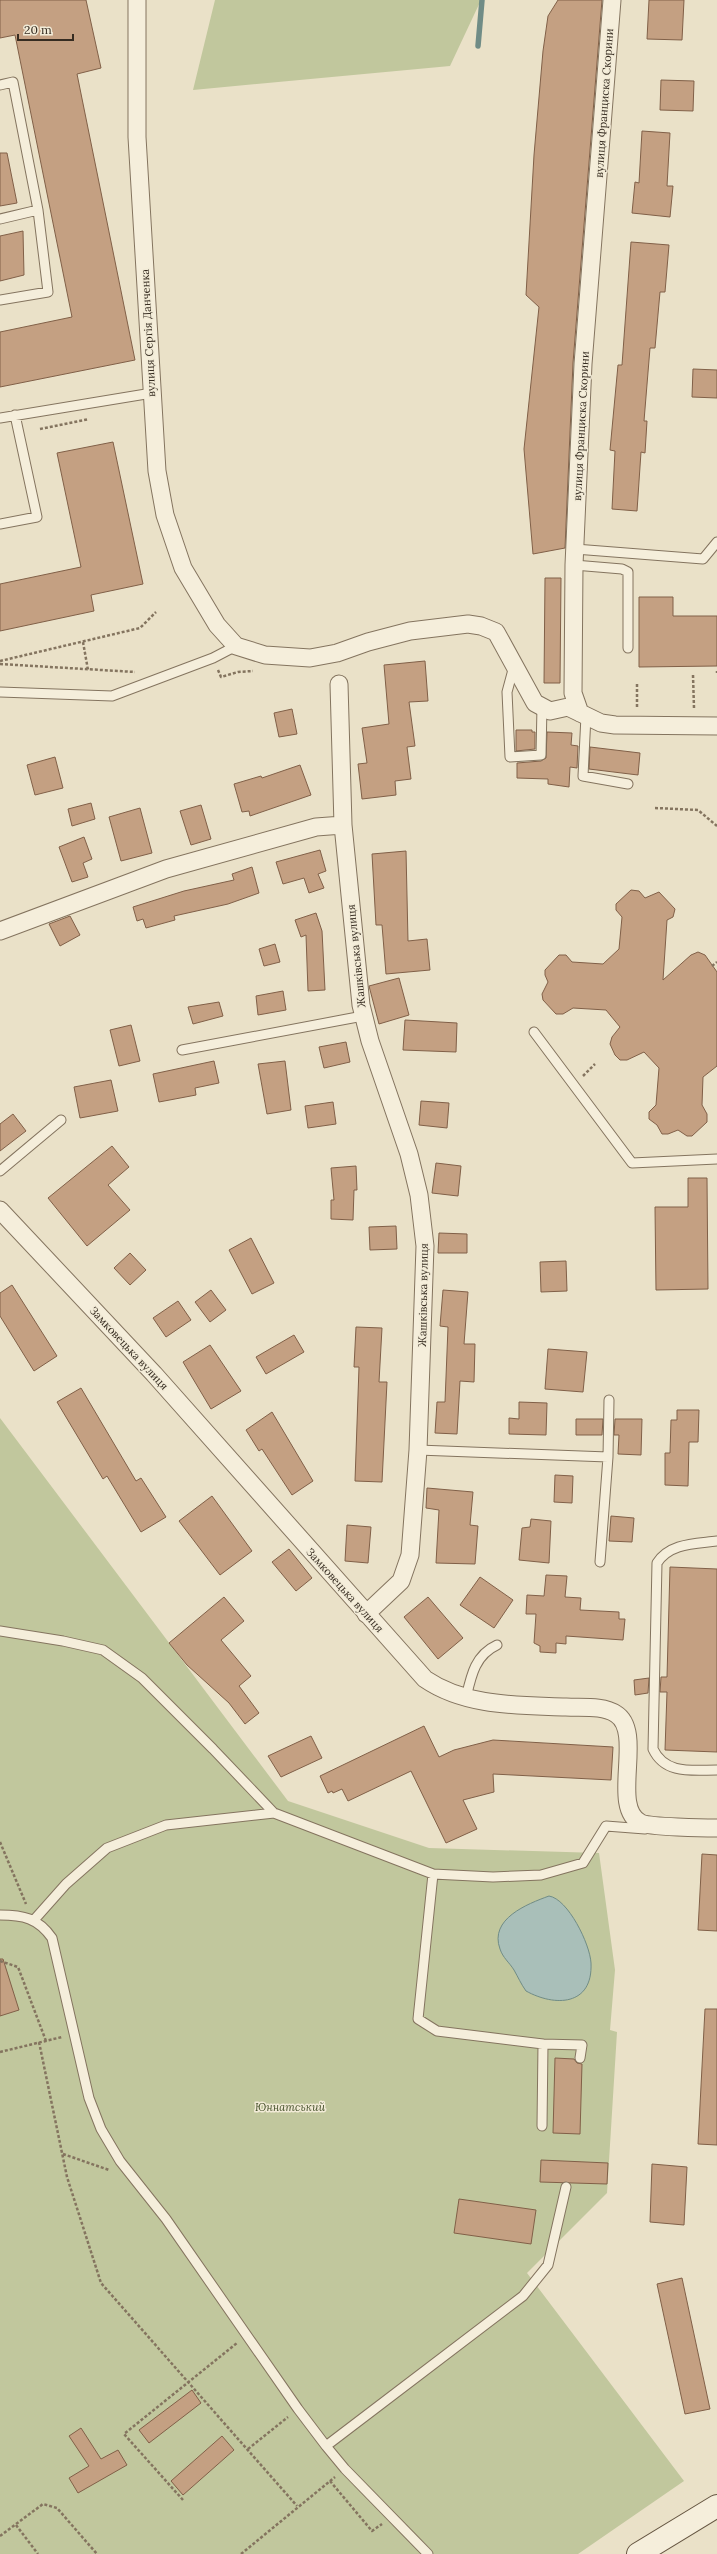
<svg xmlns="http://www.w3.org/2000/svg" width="717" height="2554" viewBox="0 0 717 2554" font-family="Lora,serif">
  <rect width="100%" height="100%" fill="#eae1c8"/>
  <path fill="#c1c79d" d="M215 0H481L450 66 193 90Z
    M0 1418 288 1801 429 1848 599 1853 615 1970 610 2030 617 2032 607 2193 527 2273 684 2481 578 2554H0Z"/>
  <path fill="#a9bfb9" stroke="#708c86" d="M549 1896C568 1899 590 1944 591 1963 593 2006 555 2007 526 1991 521 1984 518 1977 514 1970 509 1962 503 1958 500 1949 489 1919 527 1904 549 1896Z"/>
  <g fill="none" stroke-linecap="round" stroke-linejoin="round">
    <path stroke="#708c86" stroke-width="5.5" d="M478 46 482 0"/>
  </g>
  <path fill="#c4a082" stroke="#816048" d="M0 0H86L101 68 77 74 135 360 0 387V332L72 317 15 35 0 38Z
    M558 0H602L573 363 565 548 533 554 524 449 539 307 526 295 534 155 543 51 548 16Z
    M649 0H684L682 40 647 39Z
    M661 80 694 81 693 111 660 110Z
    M642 131 670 133 667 186H673L670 217 632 213 635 182 639 183Z
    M0 153H7L17 203 0 206Z
    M23 231 24 275 0 281V236Z
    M631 242 669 245 665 292H660L655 348H650L644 421H647L645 453 641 452 637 511 612 509 615 451 610 450 618 365H622Z
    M693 369 717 370V398L692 397Z
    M113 442 143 584 91 595 94 611 0 631V584L81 567 57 453Z
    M545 578H561L560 683H544Z
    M639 597H673V616H717V666L639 667Z
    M425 661 428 701 409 702 415 746 407 747 411 779 395 781 396 795 362 799 358 764 367 763 362 728 389 724 384 665Z
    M292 709 297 734 279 737 274 713Z
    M516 730H532V732H535V749L516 751Z
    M547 732 572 733 571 745 578 746 577 768 570 767 569 787 548 784V779L517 778V763L541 761 546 758Z
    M590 747 640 753 638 775 589 769Z
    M55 757 63 788 35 795 27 765Z
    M300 765 311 795 250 816 249 811 242 812 234 784 261 776 262 778Z
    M91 803 95 819 72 826 68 809Z
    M201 805 211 839 191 845 180 811Z
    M140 808 152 853 121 861 109 817Z
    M84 837 92 859 83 863 88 877 72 882 59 847Z
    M320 850 326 871 318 874 324 888 309 893 304 878 283 884 276 862Z
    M406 851 408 941 427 939 430 970 386 974 382 925H376L372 854Z
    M252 867 259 893 228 904 174 916 175 920 146 928 143 919 137 921 133 907 184 891 234 880 232 874Z
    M631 890 639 891 645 898 659 892 675 909 673 917 667 920 663 980 691 955 698 952 705 955 717 972V1066L703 1077 702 1105 707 1114V1122L692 1136H687L678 1130 668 1134H662L657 1125 649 1119V1112L656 1105 659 1068 644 1052 627 1060H620L615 1055 610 1044 612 1037 620 1027 606 1010 573 1008 563 1014H556L543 1000 542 994 548 982 545 975V970L559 955H566L572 962 603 964 619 949 622 917 616 910V904Z
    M316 913 322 931 325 990 308 991 306 935 301 937 295 920Z
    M70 916 80 935 60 946 49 924Z
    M275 944 280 962 264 966 259 949Z
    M399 978 409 1015 379 1024 369 986Z
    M283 991 286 1010 258 1015 256 996Z
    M219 1002 223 1016 193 1024 188 1007Z
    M405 1020 457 1023 456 1052 403 1050Z
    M131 1025 140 1061 119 1066 110 1030Z
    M346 1042 350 1062 324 1068 319 1047Z
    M214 1061 219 1083 195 1088 196 1095 159 1102 153 1074Z
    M285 1061 291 1110 267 1114 258 1064Z
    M111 1080 118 1111 80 1118 74 1087Z
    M421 1101 449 1103 447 1128 419 1125Z
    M333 1102 336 1124 308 1128 305 1106Z
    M13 1114 26 1131 0 1151V1124Z
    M112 1146 129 1167 108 1185 130 1210 87 1246 48 1198Z
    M436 1163 461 1166 458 1196 432 1193Z
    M356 1166 357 1190H354L353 1220 331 1219V1200H334L331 1168Z
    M688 1178H707L708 1289 656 1290 655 1207H688Z
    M396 1226 397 1249 370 1250 369 1227Z
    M439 1233 467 1234V1253H438Z
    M251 1238 274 1283 252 1294 229 1250Z
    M130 1253 146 1270 130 1285 114 1268Z
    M566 1261 567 1291 541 1292 540 1262Z
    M12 1285 57 1356 34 1371 0 1316V1293Z
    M211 1290 226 1310 210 1322 195 1302Z
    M443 1290 468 1292 464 1344H475L474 1382 460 1381 457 1434 435 1433 437 1402H445L448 1327 440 1326Z
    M178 1301 191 1320 166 1337 153 1318Z
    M356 1327 382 1328 379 1382H387L382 1482 355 1481 359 1367H354Z
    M294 1335 304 1352 266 1374 256 1357Z
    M210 1345 241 1391 211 1409 183 1362Z
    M548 1349 587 1352 583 1392 545 1389Z
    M81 1388 136 1481 141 1478 166 1517 141 1532 107 1476 103 1479 57 1402Z
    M519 1402 547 1403 546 1435 509 1434V1418L519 1419Z
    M677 1410H699L698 1442H689L688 1486 665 1485V1453H670L671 1420H677Z
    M272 1412 313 1481 292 1495 262 1449 259 1451 246 1430Z
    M576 1419H603L602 1435H576Z
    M615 1419H642L641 1455 618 1454 619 1435H614Z
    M555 1475 573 1476 572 1503 554 1502Z
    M427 1488 473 1492 470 1525 478 1526 475 1564 436 1563 439 1510 426 1508Z
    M212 1496 252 1551 220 1575 179 1521Z
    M611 1516 634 1518 632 1542 609 1541Z
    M531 1519 551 1521 549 1563 519 1560 522 1528 530 1527Z
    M347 1525 371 1527 368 1563 345 1561Z
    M289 1549 312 1578 296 1591 272 1562Z
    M670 1567 717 1569V1752L665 1750 667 1692H660L661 1677H667Z
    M546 1575 567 1576 565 1597 581 1598 580 1610 619 1612V1619H625L623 1640 566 1636V1644L556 1643V1653L540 1652V1646L534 1643 536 1614H526L527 1595 544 1596Z
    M480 1577 513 1600 494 1628 460 1605Z
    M224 1597 244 1621 221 1640 251 1676 239 1686 259 1713 245 1724 229 1703 187 1665 169 1643Z
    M428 1597 463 1638 438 1659 404 1617Z
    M649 1678 648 1693 635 1695 634 1680Z
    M424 1726 439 1757 454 1750 493 1740 613 1747 611 1780 493 1774 494 1792 463 1800 477 1829 446 1843 411 1771 348 1801 342 1789 333 1793 332 1791 328 1793 320 1776Z
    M311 1736 322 1758 281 1777 268 1756Z
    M702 1854 717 1855V1931L698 1930Z
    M0 1959H3L19 2010 0 2016Z
    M705 2009H717V2145L698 2144Z
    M555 2058 574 2059 577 2063 582 2064 580 2134 553 2133Z
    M541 2160 608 2163 607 2184 540 2182Z
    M652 2164 687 2167 684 2225 650 2222Z
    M459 2199 536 2210 531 2244 454 2233Z
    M682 2278 710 2409 685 2414 657 2284Z
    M192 2390 201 2403 149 2443 139 2430Z
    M81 2428 101 2459 118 2450 127 2465 78 2493 69 2478 89 2466 69 2436Z
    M222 2436 234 2450 183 2495 171 2481Z"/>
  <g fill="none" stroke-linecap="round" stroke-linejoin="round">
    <defs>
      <path id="service" d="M0 85 13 82 38 210 48 292 0 300
        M0 219 38 210
        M0 418 152 393
        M0 524 37 517 15 415
        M575 549 703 559 717 542
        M574 565 622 569 628 572V648
        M514 666 507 692 510 757 541 755 542 706
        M0 692 112 696 213 658 236 646
        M586 716 583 776 628 784
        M534 1032 632 1163 717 1159
        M182 1050 363 1016
        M0 1171 61 1120
        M418 1450 608 1457
        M717 1541C695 1544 670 1543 657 1563L653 1749C665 1775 693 1770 717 1770
        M600 1562 608 1457 609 1400
        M0 1631 63 1641 103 1650 142 1678 213 1749 274 1813 433 1874 493 1877 541 1875 583 1863 606 1826 645 1829
        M466 1698C471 1676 475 1655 497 1645
        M433 1874 418 2019 437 2031 543 2044 542 2126
        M0 1915C23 1915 38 1918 52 1938L89 2098 101 2129 120 2161 166 2219 298 2409 326 2446 345 2469 428 2554
        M34 1920 66 1884 107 1848 166 1825 274 1813
        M543 2044 582 2045 580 2058
        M326 2446 523 2296 548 2265 566 2187"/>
      <path id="minor" d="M137 0V137L157 471 165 515 183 568 217 625 236 646 265 655 310 658 337 653 368 642 410 631 468 624 481 626 496 632 535 703 550 711 568 707 601 723 615 725 717 726
        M339 684 343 825 361 1005 370 1041 409 1154 419 1195 425 1246 418 1450 410 1555 401 1581 366 1614
        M580 713 573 693 574 565 583 364 612 0
        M0 931 166 869 316 827 343 825
        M0 1210 154 1374 425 1679C466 1707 518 1705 566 1707 581 1708 603 1705 616 1714 645 1732 609 1808 641 1823 650 1827 704 1828 717 1828"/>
      <path id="secondary" d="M638 2554 717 2506"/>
    </defs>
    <use href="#service" stroke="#84745f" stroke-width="11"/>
    <use href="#minor" stroke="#84745f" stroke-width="19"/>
    <use href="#secondary" stroke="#665642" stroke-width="24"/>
    <path stroke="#84745f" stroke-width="2.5" stroke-dasharray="3 2" stroke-linecap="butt" d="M40 429 89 419
      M83 642 88 670
      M0 661 140 628 156 612
      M0 664 135 672
      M218 670 221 677 238 672 253 671
      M717 671V673
      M693 675 694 708
      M637 684V707
      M655 808 698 810 717 826
      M712 966 717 962
      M583 1076 595 1064
      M0 1842 26 1904
      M0 1961 18 1967 46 2041
      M39 2042 67 2177 101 2283 297 2506
      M0 2052 62 2037
      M63 2154 109 2170
      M248 2449 288 2417
      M330 2481 372 2531 382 2524
      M183 2500 124 2434 237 2343
      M16 2525 38 2554
      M0 2536 43 2504 57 2508 97 2554
      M241 2554 335 2477"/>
    <use href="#service" stroke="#f5eedb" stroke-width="9"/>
    <use href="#minor" stroke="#f5eedb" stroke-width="17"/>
    <use href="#secondary" stroke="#f5eedb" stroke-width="22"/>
  </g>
  <g text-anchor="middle" stroke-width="3" stroke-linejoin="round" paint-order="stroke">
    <g font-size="11" fill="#362c21" stroke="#f2ebd7">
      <text transform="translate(604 103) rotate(-86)" y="4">вулиця Франциска Скорини</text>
      <text transform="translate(148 333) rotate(-93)" y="4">вулиця Сергія Данченка</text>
      <text transform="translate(581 426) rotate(-87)" y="4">вулиця Франциска Скорини</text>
      <text transform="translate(356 956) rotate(-96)" y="4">Жашківська вулиця</text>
      <text transform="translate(423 1295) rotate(-89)" y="4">Жашківська вулиця</text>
      <text transform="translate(129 1348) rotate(47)" y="4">Замковецька вулиця</text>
      <text transform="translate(345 1590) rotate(48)" y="4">Замковецька вулиця</text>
    </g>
    <g font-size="11" font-style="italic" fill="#45502a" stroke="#f2ebd7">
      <text x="290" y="2111">Юннатський</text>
    </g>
  </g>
  <path d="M18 34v6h55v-6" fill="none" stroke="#362c21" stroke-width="2"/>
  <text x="24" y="34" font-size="12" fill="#362c21" stroke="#f2ebd7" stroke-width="3" paint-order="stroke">20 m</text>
</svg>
